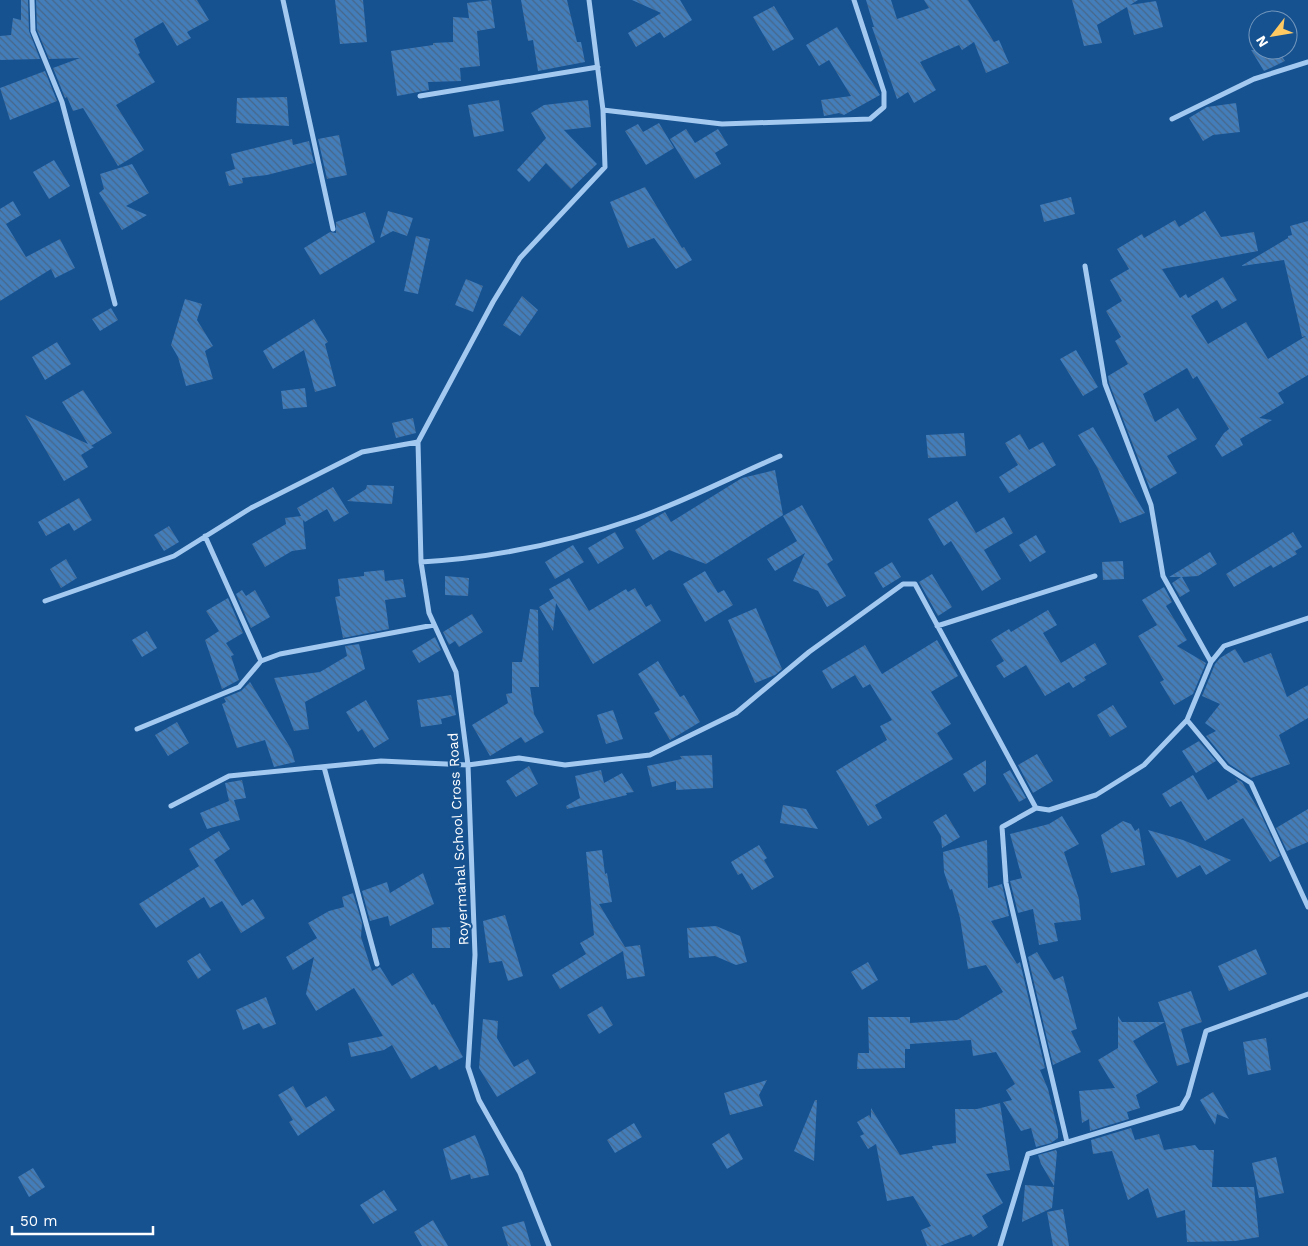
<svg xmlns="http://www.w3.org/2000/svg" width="1308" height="1246" viewBox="0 0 1308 1246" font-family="'Work Sans',sans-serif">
  <defs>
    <pattern id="building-back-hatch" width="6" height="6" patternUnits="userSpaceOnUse" patternTransform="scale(1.25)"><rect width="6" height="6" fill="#437dba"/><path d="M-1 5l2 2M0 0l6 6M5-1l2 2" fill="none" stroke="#476788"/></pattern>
  </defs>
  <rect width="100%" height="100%" fill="#165190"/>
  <path fill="url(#building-back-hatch)" d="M21 0H28L29 31 40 59 0 60V36L11 35 13 18 21 20Z
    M36 0H197L209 20 187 32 191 38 177 46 163 22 134 39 140 53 138 54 155 82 116 105 144 150 118 166 83 108 73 111 67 97 65 98 53 68 80 58 49 59 37 30Z
    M335 0H363L367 42 340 44Z
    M491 0 495 28 477 31 480 66 460 68 461 81 428 82 429 90 397 96 391 51 433 45V43L453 42V17L469 18 467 3Z
    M521 0H567L577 42H581L585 62 538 71 533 40 528 41Z
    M632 0H680L692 20 664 38 660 32 636 47 628 33 661 13Z
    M866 0H891L897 19 929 8 924 0H968L994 42 999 40 1009 63 986 73 974 42 962 50 959 45 920 62 936 90 914 103 908 92 897 99 872 27H874Z
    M1072 0H1138L1130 5 1156 1 1163 27 1134 35 1127 7 1097 25 1102 43 1084 46Z
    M774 6 794 39 773 51 753 17Z
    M837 27 880 95 844 115 839 113 824 116 821 100 851 96 829 60 819 66 806 45Z
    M1251 50H1278L1285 61 1264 71Z
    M45 71 57 101 10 120 0 88Z
    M287 97 289 126 236 123 237 98Z
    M499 100 504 131 474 137 468 105Z
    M588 100 591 127 564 130 597 164 571 189 546 163 529 182 517 170 546 138 531 113 544 105Z
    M1236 103 1240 132 1213 135 1203 141 1189 118 1207 107Z
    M659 123 674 148 646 165 625 131 638 124 643 132Z
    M686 129 695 143 718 129 728 145 715 153 721 164 695 179 670 139Z
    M339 135 347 175 327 179 318 139Z
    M292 139 293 145 309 141 314 163 267 175 242 178 243 183 229 186 225 172 235 169 231 154Z
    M54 160 70 186 49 199 33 172Z
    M132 164 149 193 126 206 147 215 122 230 99 193 104 189 100 174Z
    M645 187 682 248 684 247 692 260 676 269 654 238 628 248 610 202Z
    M1071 197 1075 214 1044 222 1040 205Z
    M13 201 21 215 6 224 26 257 60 239 75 268 55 278 51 269 0 301V209Z
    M388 211 413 218 407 236 393 231 380 238Z
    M1205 211 1221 237 1254 232 1258 251 1162 269 1180 298 1186 294 1188 298 1223 277 1237 300 1222 309 1217 300 1191 316 1208 344 1246 322 1268 359 1306 336 1302 337 1284 260 1241 266 1288 238V236L1292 235 1290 226 1308 221V375L1278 393 1284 403 1259 418 1272 420 1240 439 1243 445 1222 457 1215 446 1224 433 1229 429 1197 376 1193 379 1187 368 1143 394 1155 422 1178 408 1197 439 1167 456 1177 473 1150 489 1109 383 1108 376 1128 364 1115 341 1121 337 1106 311 1122 301 1110 280 1129 269 1117 249 1142 234 1144 238 1175 220 1179 227Z
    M365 212 375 242 320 275 304 248 330 232 336 233V222Z
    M416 236 430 239 418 294 404 291Z
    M466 279 483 286 473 312 455 305Z
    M522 296 538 310 520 336 503 325Z
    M185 299 202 304 197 320 213 346 205 351 213 379 186 386 178 357 171 345Z
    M111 308 118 320 100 331 92 319Z
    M314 319 328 342 325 344 336 386 315 392 304 350 273 369 263 351Z
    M57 342 71 364 45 380 32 357Z
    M1076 350 1098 387 1083 396 1060 359Z
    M305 388 307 407 283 409 281 391Z
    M83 390 112 433 91 446 94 447 81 455 88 467 64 481 25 415 88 444 62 402Z
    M413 418 416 433 396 438 392 423Z
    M1093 427 1145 513 1120 523 1098 469 1078 435Z
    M964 433 966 456 928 458 926 435Z
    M1020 434 1029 450 1043 442 1056 465 1009 493 999 477 1018 465 1005 443Z
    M775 470 783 515 706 564 669 550 653 560 635 530 665 512 671 522 742 478Z
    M367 485 394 486 392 504 347 501 366 489Z
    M333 487 349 513 334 522 327 509 305 522 303 520 306 549 292 551 265 567 252 544 286 524 285 518 301 516 297 508Z
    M79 498 92 520 74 531 69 523 46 536 38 522Z
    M957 501 976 533 1004 517 1013 533 984 550 1001 579 982 591 951 541 944 546 928 519Z
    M802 505 833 560 827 564 846 596 827 607 818 591 793 581 805 553 775 571 767 559 797 541 783 516Z
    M169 526 179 542 164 551 154 535Z
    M615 532 624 548 598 564 588 548Z
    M1293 532 1302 547 1295 551 1297 554 1273 568 1271 565 1234 587 1226 574Z
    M1036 535 1046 552 1030 562 1019 545Z
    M573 545 584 562 555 579 545 562Z
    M1210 552 1217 564 1198 576 1182 577 1190 591 1180 597 1172 583 1181 577H1169Z
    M66 559 77 578 61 588 50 569Z
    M1123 561 1124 579 1103 580 1102 562Z
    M892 562 901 577 883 588 874 573Z
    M384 570 385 581 403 579 406 597 385 600 389 629 343 638 335 597 340 596 338 579 364 576V572Z
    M705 571 718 593 724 590 733 605 705 622 683 584Z
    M932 574 952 607 938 616 919 582Z
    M445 576 469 578 468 596 445 595Z
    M569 578 589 611 626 589 628 592 635 588 646 607 651 604 661 621 593 664 556 603 553 631 539 607 554 598 549 589Z
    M1164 587 1172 602 1166 606 1187 640 1177 646 1206 663 1193 694 1174 705 1160 682 1164 680 1138 636 1157 625 1142 600Z
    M242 590 246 596 255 590 270 617 251 628 236 594Z
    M228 598 243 633 226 643 234 655 231 656 239 680 222 689 205 640 219 631 206 611Z
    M756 608 782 669 775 675 755 683 728 620Z
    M530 609 538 610 539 687H530L534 714 544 732 525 743 521 737 490 756 472 725 508 703 506 694 512 693V662H522Z
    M1048 610 1057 625 1043 633 1061 663 1095 643 1107 664 1084 677 1086 680 1073 688 1069 682 1045 696 1026 665 1004 678 996 666 1004 661 991 640 1009 629 1011 632Z
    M472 614 483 632 459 647 455 641 449 645 443 632Z
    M147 631 157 648 142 657 132 640Z
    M435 637 441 650 419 663 412 651Z
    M937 640 958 676 931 692 951 724 937 733 953 759 875 805 882 818 868 826 836 771 887 740 880 726 892 720 870 684 863 688 855 675 832 689 822 671 865 645 882 674Z
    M359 644 365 669 305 702 309 729 294 731 274 678 320 672 347 656 345 646Z
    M1235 649 1244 663 1271 653 1287 697 1308 685V718L1279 735 1290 764 1251 778 1229 764 1206 736 1216 731 1205 723 1220 704 1202 696 1215 664 1220 658Z
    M658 661 680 697 684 695 700 722 670 740 654 713 660 710 638 674Z
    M250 682 291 749 295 762 274 767 265 740 237 748 222 704 226 702 224 698 241 691Z
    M451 695 456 715 441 719 442 724 421 727 417 700Z
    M366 700 389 739 374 748 362 729 358 732 346 712Z
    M1113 705 1127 727 1110 737 1097 715Z
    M613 710 623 739 606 744 597 715Z
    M177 722 189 743 168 756 155 735Z
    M1199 741 1216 761 1196 773 1182 751Z
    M1037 754 1053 781 1033 793 1018 765Z
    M712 755 713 788 676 790V781L652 787 647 766 682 759 680 756Z
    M986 760V784L974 792 963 774Z
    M529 766 538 784 516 797 506 781Z
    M601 770 604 783 622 773 634 792 626 793 627 795 567 809 566 806 580 798 575 776Z
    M1010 770 1026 798 1019 802 1003 774Z
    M1193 775 1208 800 1238 782 1235 778 1242 782 1260 812 1280 856 1270 862 1243 818 1205 841 1181 801 1170 807 1162 794Z
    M242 780 246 798 234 800 240 820 207 829 200 813 229 801 225 783Z
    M783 805 806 809 818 829 780 823Z
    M1308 809V842L1287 851 1276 828Z
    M946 814 960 837 942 848 941 836 933 822Z
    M1062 816 1079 844 1064 852 1079 899 1081 920 1054 923 1058 941 1039 945 1033 909 1018 913 1010 881 1022 878 1010 834 1049 824Z
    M1123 821 1131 824 1135 831 1139 828 1145 865 1111 873 1101 835Z
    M1148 830 1183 840 1231 860 1206 875 1200 865 1177 878Z
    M219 831 230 849 214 860 242 906 253 899 265 918 241 933 222 901 210 908 204 897 156 928 139 904 199 866 189 849Z
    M987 840 988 888 1002 884 1009 916 991 921 1017 964 1020 962 1045 1068 1040 1070 1048 1089 1058 1131V1138L1051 1143 1036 1147 1031 1128 1021 1131 1003 1102 1012 1100 1006 1090 1015 1084 996 1052 973 1056 971 1040 910 1044V1049H905V1068L857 1069 858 1053H869L868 1017H910V1023L957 1020 1003 992 986 965 968 969 960 918 952 889 950 890 944 872 943 852Z
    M759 845 767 858 764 860 774 877 752 890 742 873 738 875 731 862Z
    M602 850 605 874 607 873 612 902 599 904 625 947 640 945 645 976 627 979 623 951 560 989 552 975 586 954 580 943 594 935 586 852Z
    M423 873 434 904 390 926 388 916 370 921 362 891 387 882 390 893Z
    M353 893 362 923 361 937 372 971 380 967 392 986 413 973 432 1005 434 1004 463 1057 439 1070 436 1065 411 1079 392 1045 384 1050 351 1057 348 1043 383 1036 354 988 316 1011 306 994 314 957 293 970 286 957 317 938 308 923 329 911 344 907 342 897Z
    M505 915 523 976 508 981 502 961 489 963 483 921Z
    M716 926 740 936 747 962 736 965 715 956 689 958 687 928Z
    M450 927V948H432V928Z
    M1256 949 1267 974 1229 991 1218 966Z
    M1037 952 1054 980 1063 976 1077 1029 1071 1031 1081 1052 1053 1065 1028 957Z
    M200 953 211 970 198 979 187 961Z
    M868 962 878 980 862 990 851 972Z
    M1191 991 1202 1022 1181 1029 1190 1062 1177 1066 1165 1022 1133 1041 1158 1082 1136 1095 1140 1108 1127 1112 1129 1119 1090 1131 1089 1119 1082 1123 1079 1091 1115 1088 1098 1060 1118 1048V1016L1122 1022H1165L1158 1002Z
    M266 997 276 1024 263 1029 259 1023 243 1030 236 1010Z
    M602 1006 613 1025 599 1034 587 1015Z
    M483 1019 498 1021 497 1038 514 1067 528 1059 536 1073 497 1097 479 1068Z
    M1266 1038 1271 1070 1248 1075 1243 1042Z
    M767 1080 759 1095 763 1106 730 1115 724 1093Z
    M293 1086 306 1108 326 1096 335 1110 298 1136 289 1122 293 1120 278 1095Z
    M1213 1092 1229 1119 1217 1114 1215 1125 1200 1100Z
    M815 1100H817L814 1161 794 1151Z
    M1000 1103 1010 1170 986 1174 1003 1203 982 1216 988 1227 973 1237 971 1234 940 1246H927L921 1230 931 1226 913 1196 887 1201 876 1144 868 1149 860 1136 864 1134 857 1122 869 1115 871 1118V1108L900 1155 933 1149 932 1146 956 1143 955 1109H977Z
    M634 1123 642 1137 615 1153 607 1140Z
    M1131 1128 1135 1140 1159 1134 1164 1150 1195 1145 1199 1150H1214L1212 1187H1254L1259 1237 1235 1241 1187 1242 1185 1210 1157 1218 1148 1188 1128 1200 1112 1151 1093 1154 1091 1140Z
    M729 1133 743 1159 727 1169 712 1144Z
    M475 1135 485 1159 489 1175 471 1179 470 1174 451 1180 443 1149Z
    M1056 1150 1057 1152 1054 1186 1041 1164 1038 1155Z
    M1276 1157 1284 1193 1259 1198 1252 1163Z
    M33 1168 45 1187 29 1197 18 1177Z
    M1025 1185 1054 1187 1052 1208 1022 1222Z
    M384 1190 397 1210 373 1224 360 1205Z
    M1063 1209 1069 1246H1053L1047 1212Z
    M433 1220 448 1246H422L414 1232Z
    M524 1221 531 1246H508L502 1227Z"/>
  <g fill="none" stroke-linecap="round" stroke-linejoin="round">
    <path stroke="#a3c9f0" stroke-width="5" d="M32 0 33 31 62 102 115 304
      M283 0 333 229
      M420 96 598 67
      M603 110 722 124 870 119 884 107V92L854 0
      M1172 119 1254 79 1308 62
      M1085 266 1105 384 1151 505 1163 576 1211 662
      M205 536 261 661 280 654 434 625
      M421 562C494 558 568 542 637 518 686 501 733 476 780 456
      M45 601 174 556 251 508 362 452 418 442
      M937 626 1095 576
      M1187 720 1226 767 1251 783 1308 907
      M137 729 239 687 261 661
      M324 767 377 964
      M171 806 229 776 381 761 468 765 519 758 565 765 650 755 736 713 809 652 903 584H915L1036 808 1049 810 1096 795 1144 765 1187 720 1211 662 1224 646 1308 618
      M1036 808 1002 827 1006 883 1067 1142
      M549 1246 520 1173 479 1100 468 1067 475 955 468 765 456 672 429 613 421 562 418 442 493 302 520 258 605 167 603 110 589 0
      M1000 1246 1028 1154 1181 1108 1188 1096 1206 1031 1308 994"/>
  </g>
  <g text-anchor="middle" stroke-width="4" stroke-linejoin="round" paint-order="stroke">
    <g font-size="14" fill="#fff" stroke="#165190">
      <text transform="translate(458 839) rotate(-93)" y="5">Royermahal School Cross Road</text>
    </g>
  </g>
  <g transform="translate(1273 35) rotate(239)"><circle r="24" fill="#165190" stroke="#7397bc"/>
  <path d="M0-4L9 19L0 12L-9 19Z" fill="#ffca62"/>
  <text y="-8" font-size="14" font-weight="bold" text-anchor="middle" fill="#ffffff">N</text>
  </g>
  <path d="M12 1226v8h141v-8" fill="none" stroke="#ffffff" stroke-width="2.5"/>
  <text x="20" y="1226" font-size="15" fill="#ffffff" stroke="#165190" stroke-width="4" paint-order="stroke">50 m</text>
</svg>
